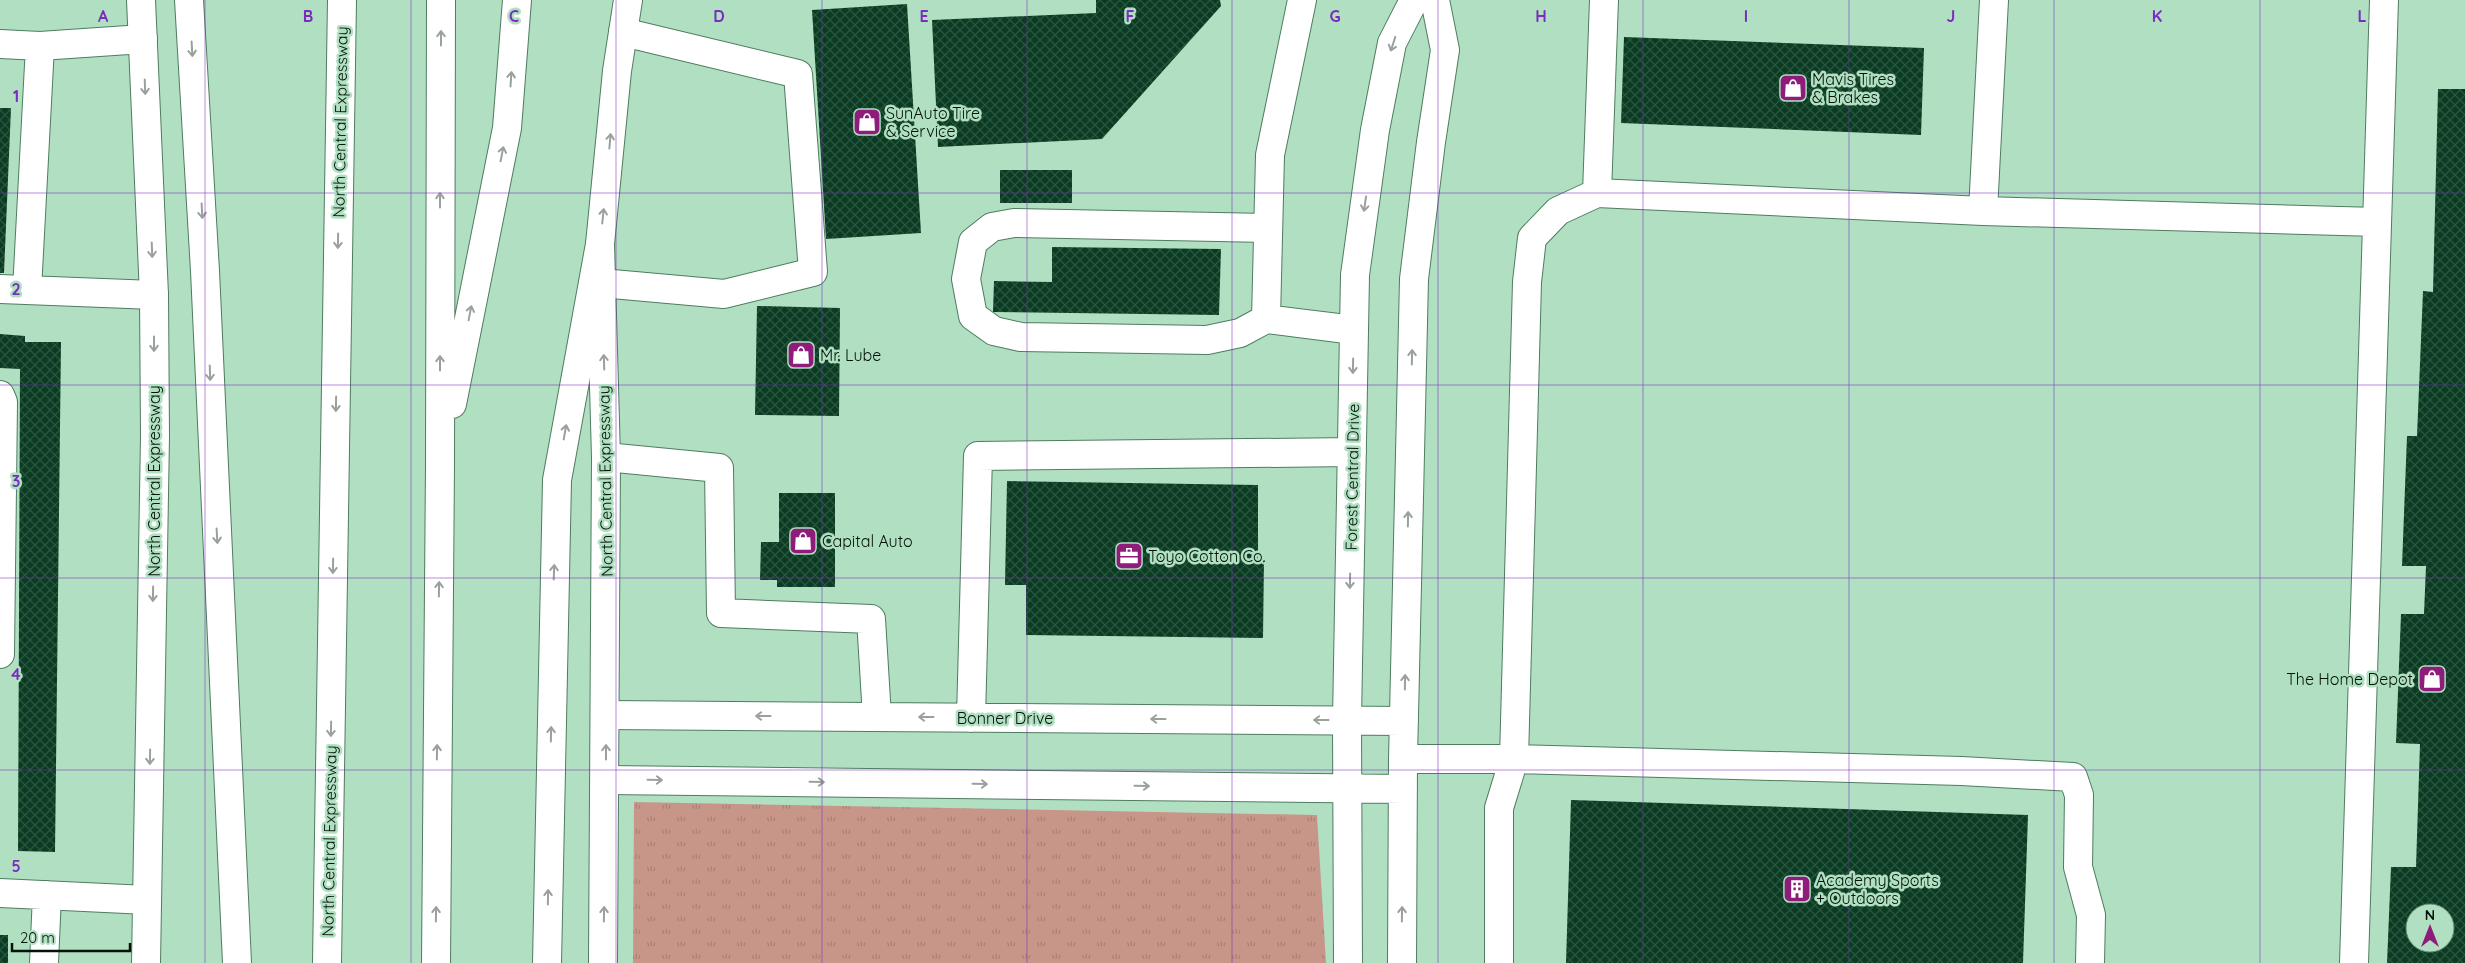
<svg xmlns="http://www.w3.org/2000/svg" width="2465" height="963" viewBox="0 0 2465 963" font-family="Quicksand,sans-serif">
  <defs>
    <pattern id="grass-tufts" width="24" height="20" patternUnits="userSpaceOnUse" patternTransform="scale(1.25)"><rect width="24" height="20" fill="#c89689"/><path d="M3 7l-1-3M5 7V3M7 7l1-3M15 17l-1-3M17 17v-4M19 17l1-3" fill="none" stroke="#aa8075"/></pattern>
    <pattern id="building-cross-hatch" width="8" height="8" patternUnits="userSpaceOnUse" patternTransform="scale(1.25)"><rect width="8" height="8" fill="#093c22"/><path d="M0 0l8 8M0 8l8-8" fill="none" stroke="#2b553f"/></pattern>
  </defs>
  <rect width="100%" height="100%" fill="#b0e0c1"/>
  <path fill="url(#grass-tufts)" d="M634 802 1317 815 1326 963H633Z"/>
  <path fill="url(#building-cross-hatch)" fill-rule="evenodd" d="M1096 0H1220L1221 6 1102 139 938 147 932 20 1096 13Z
    M907 4 921 233 826 239 812 10Z
    M1624 37 1924 48 1921 135 1621 123Z
    M2438 89H2465V963H2387L2391 867H2416L2420 744 2396 743 2401 614H2424L2426 566H2402L2407 436H2417L2423 291 2433 292ZM2415 913H2445V943H2415Z
    M0 108H11L4 273H0Z
    M1000 170H1072V203H1000Z
    M1052 247 1221 249 1219 315 993 312 994 281 1052 282Z
    M757 306 840 308 839 416 755 415Z
    M0 334 25 336V342H61L55 852 18 851 20 369 0 368Z
    M1007 481 1258 485V559H1264L1263 638 1026 635V585H1005Z
    M779 493H835V587H777V580H760L761 542H779Z
    M1571 800 2028 815 2023 963H1566Z
    M0 935H8V963H0Z"/>
  <g fill="none" stroke-linecap="round" stroke-linejoin="round">
    <defs>
      <path id="minor" d="M1302 0 1270 155 1266 319 1354 330
        M1604 0 1597 193 1983 211 2377 222
        M0 44 40 46 143 39
        M1983 211 1994 0
        M601 283 724 294 813 272 798 74 623 32
        M0 289 154 295
        M27 290 40 46
        M1266 319 1240 333 1207 340 1021 337 994 331 973 316 966 279 973 242 992 227 1014 223 1268 228
        M0 395 3 402 0 654
        M606 457 719 468 721 613 871 619 877 717
        M606 715 1404 721
        M971 718 978 456 1352 452
        M1403 759H1514L1527 282 1532 238 1558 211 1597 193
        M606 780 1403 789
        M0 893 147 900
        M44 963 47 895
        M1348 963 1347 720 1355 275 1375 130 1392 43 1414 0
        M1402 963 1403 759 1414 279 1431 142 1445 50 1435 0
        M1499 963V808L1514 759 1961 771 2073 777 2079 795 2078 867 2091 915 2090 963
        M2354 963 2384 0"/>
      <path id="major" d="M141 0 154 295 155 436 146 963
        M603 963 606 457 600 244 617 71 628 0"/>
      <path id="highway" d="M189 0 205 271 237 963
        M452 404 507 128 517 0
        M327 963 342 0
        M436 963 440 464 441 0
        M547 963 557 480 600 244"/>
    </defs>
    <use href="#minor" stroke="#4f7c60" stroke-width="30"/>
    <use href="#major" stroke="#4f7c60" stroke-width="30"/>
    <use href="#highway" stroke="#4f7c60" stroke-width="30"/>
    <use href="#minor" stroke="#fff" stroke-width="28"/>
    <use href="#major" stroke="#fff" stroke-width="28"/>
    <use href="#highway" stroke="#fff" stroke-width="28"/>
  </g>
  <defs><path id="oneway-shaft" d="M-6 0H5M1.5-3L5.5 0L1.5 3" fill="none" stroke-width="1.6" stroke-linecap="round" stroke-linejoin="round" transform="scale(1.25)"/></defs>
  <g stroke="#9aa19d">
    <use href="#oneway-shaft" transform="translate(441 38) rotate(-90)"/>
    <use href="#oneway-shaft" transform="translate(1393 44) rotate(108)"/>
    <use href="#oneway-shaft" transform="translate(192 49) rotate(87)"/>
    <use href="#oneway-shaft" transform="translate(511 79) rotate(-86)"/>
    <use href="#oneway-shaft" transform="translate(145 87) rotate(88)"/>
    <use href="#oneway-shaft" transform="translate(610 141) rotate(-85)"/>
    <use href="#oneway-shaft" transform="translate(502 154) rotate(-79)"/>
    <use href="#oneway-shaft" transform="translate(440 200) rotate(-90)"/>
    <use href="#oneway-shaft" transform="translate(1365 204) rotate(98)"/>
    <use href="#oneway-shaft" transform="translate(202 211) rotate(87)"/>
    <use href="#oneway-shaft" transform="translate(603 216) rotate(-84)"/>
    <use href="#oneway-shaft" transform="translate(338 241) rotate(91)"/>
    <use href="#oneway-shaft" transform="translate(152 250) rotate(88)"/>
    <use href="#oneway-shaft" transform="translate(470 313) rotate(-79)"/>
    <use href="#oneway-shaft" transform="translate(154 344) rotate(90)"/>
    <use href="#oneway-shaft" transform="translate(1412 357) rotate(-89)"/>
    <use href="#oneway-shaft" transform="translate(604 362) rotate(-92)"/>
    <use href="#oneway-shaft" transform="translate(440 363) rotate(-90)"/>
    <use href="#oneway-shaft" transform="translate(1353 366) rotate(91)"/>
    <use href="#oneway-shaft" transform="translate(210 373) rotate(88)"/>
    <use href="#oneway-shaft" transform="translate(336 404) rotate(91)"/>
    <use href="#oneway-shaft" transform="translate(565 432) rotate(-80)"/>
    <use href="#oneway-shaft" transform="translate(1408 519) rotate(-89)"/>
    <use href="#oneway-shaft" transform="translate(217 536) rotate(87)"/>
    <use href="#oneway-shaft" transform="translate(333 566) rotate(91)"/>
    <use href="#oneway-shaft" transform="translate(554 572) rotate(-88)"/>
    <use href="#oneway-shaft" transform="translate(1350 581) rotate(91)"/>
    <use href="#oneway-shaft" transform="translate(439 589) rotate(-89)"/>
    <use href="#oneway-shaft" transform="translate(153 594) rotate(91)"/>
    <use href="#oneway-shaft" transform="translate(1405 682) rotate(-89)"/>
    <use href="#oneway-shaft" transform="translate(763 716) rotate(-180)"/>
    <use href="#oneway-shaft" transform="translate(926 717) rotate(-180)"/>
    <use href="#oneway-shaft" transform="translate(1158 719) rotate(-180)"/>
    <use href="#oneway-shaft" transform="translate(1321 720) rotate(-180)"/>
    <use href="#oneway-shaft" transform="translate(331 729) rotate(91)"/>
    <use href="#oneway-shaft" transform="translate(551 734) rotate(-89)"/>
    <use href="#oneway-shaft" transform="translate(437 752) rotate(-89)"/>
    <use href="#oneway-shaft" transform="translate(606 752) rotate(-90)"/>
    <use href="#oneway-shaft" transform="translate(150 757) rotate(91)"/>
    <use href="#oneway-shaft" transform="translate(655 780) rotate(1)"/>
    <use href="#oneway-shaft" transform="translate(817 782) rotate(1)"/>
    <use href="#oneway-shaft" transform="translate(980 784) rotate(1)"/>
    <use href="#oneway-shaft" transform="translate(1142 786) rotate(1)"/>
    <use href="#oneway-shaft" transform="translate(548 897) rotate(-89)"/>
    <use href="#oneway-shaft" transform="translate(436 914) rotate(-89)"/>
    <use href="#oneway-shaft" transform="translate(604 914) rotate(-89)"/>
    <use href="#oneway-shaft" transform="translate(1402 914) rotate(-89)"/>
  </g>
  <path fill="none" stroke="#7b2cbf" stroke-width="1" stroke-opacity="0.55" d="M205 0V963M411 0V963M616 0V963M822 0V963M1027 0V963M1232 0V963M1438 0V963M1643 0V963M1849 0V963M2054 0V963M2260 0V963M0 193H2465M0 385H2465M0 578H2465M0 770H2465"/>
  <defs>
    <symbol id="shop-square" viewBox="-11 -11 22 22"><rect x="-9" y="-9" width="18" height="18" rx="4" fill="#8f1b7b" stroke="#b0e0c1"/><path d="M-5-2.5h2.3a2.7 3.5 0 0 1 5.4 0H5L5.5 6h-11ZM-1.5-2.5h3a1.5 2.3 0 0 0-3 0Z" fill="#fff"/></symbol>
    <symbol id="office-square" viewBox="-11 -11 22 22"><rect x="-9" y="-9" width="18" height="18" rx="4" fill="#8f1b7b" stroke="#b0e0c1"/><path d="M-6-3h4V-5.5h4V-3h4V5H-6ZM-1-4.5V-3h2v-1.5ZM-6 0V1H6V0Z" fill="#fff"/></symbol>
    <symbol id="building-square" viewBox="-11 -11 22 22"><rect x="-9" y="-9" width="18" height="18" rx="4" fill="#8f1b7b" stroke="#b0e0c1"/><path d="M-4-6H4V6H1V3H-1V6H-4ZM-2.5-4.3h1.7v1.8h-1.7ZM.8-4.3h1.7v1.8H.8ZM-2.5-1h1.7V.8h-1.7ZM.8-1h1.7V.8H.8Z" fill="#fff"/></symbol>
  </defs>
  <g fill-rule="evenodd">
    <use href="#shop-square" x="1777" y="72" width="32" height="32"/>
    <use href="#shop-square" x="851" y="106" width="32" height="32"/>
    <use href="#shop-square" x="785" y="339" width="32" height="32"/>
    <use href="#shop-square" x="787" y="525" width="32" height="32"/>
    <use href="#office-square" x="1113" y="540" width="32" height="32"/>
    <use href="#shop-square" x="2416" y="663" width="32" height="32"/>
    <use href="#building-square" x="1781" y="873" width="32" height="32"/>
  </g>
  <g text-anchor="middle" stroke-width="5" stroke-linejoin="round" paint-order="stroke">
    <g font-size="16" fill="#031309" stroke="#b0e0c1" text-anchor="start">
      <text x="1812" y="85">Mavis Tires<tspan x="1812" dy="18">&amp; Brakes</tspan></text>
      <text x="886" y="119">SunAuto Tire<tspan x="886" dy="18">&amp; Service</tspan></text>
      <text x="820" y="361">Mr. Lube</text>
      <text x="822" y="547">Capital Auto</text>
      <text x="1148" y="562">Toyo Cotton Co.</text>
      <text x="2413" y="685" text-anchor="end">The Home Depot</text>
      <text x="1816" y="886">Academy Sports<tspan x="1816" dy="18">+ Outdoors</tspan></text>
    </g>
    <g font-size="16" fill="#031309" stroke="#b0e0c1">
      <text transform="translate(340 122) rotate(-89)" y="6">North Central Expressway</text>
      <text transform="translate(1352 477) rotate(-89)" y="6">Forest Central Drive</text>
      <text transform="translate(154 481) rotate(-90)" y="6">North Central Expressway</text>
      <text transform="translate(605 481) rotate(-91)" y="6">North Central Expressway</text>
      <text x="1005" y="724">Bonner Drive</text>
      <text transform="translate(329 841) rotate(-89)" y="6">North Central Expressway</text>
    </g>
  </g>
  <g font-size="16" text-anchor="middle" font-weight="bold" fill="#7b2cbf" stroke="#b0e0c1" stroke-width="5" stroke-linejoin="round" paint-order="stroke">
    <text x="103" y="22">A</text>
    <text x="308" y="22">B</text>
    <text x="514" y="22">C</text>
    <text x="719" y="22">D</text>
    <text x="924" y="22">E</text>
    <text x="1130" y="22">F</text>
    <text x="1335" y="22">G</text>
    <text x="1541" y="22">H</text>
    <text x="1746" y="22">I</text>
    <text x="1951" y="22">J</text>
    <text x="2157" y="22">K</text>
    <text x="2362" y="22">L</text>
    <text x="16" y="102">1</text>
    <text x="16" y="295">2</text>
    <text x="16" y="487">3</text>
    <text x="16" y="680">4</text>
    <text x="16" y="872">5</text>
  </g>
  <g transform="translate(2430 928)"><circle r="24" fill="#b0e0c1" stroke="#6b8e77"/>
  <path d="M0-4L9 19L0 12L-9 19Z" fill="#8f1b7b"/>
  <text y="-8" font-size="14" font-weight="bold" text-anchor="middle" fill="#031309">N</text>
  </g>
  <path d="M12 943v8h118v-8" fill="none" stroke="#031309" stroke-width="2.5"/>
  <text x="20" y="943" font-size="15" fill="#031309" stroke="#b0e0c1" stroke-width="4" paint-order="stroke">20 m</text>
</svg>
